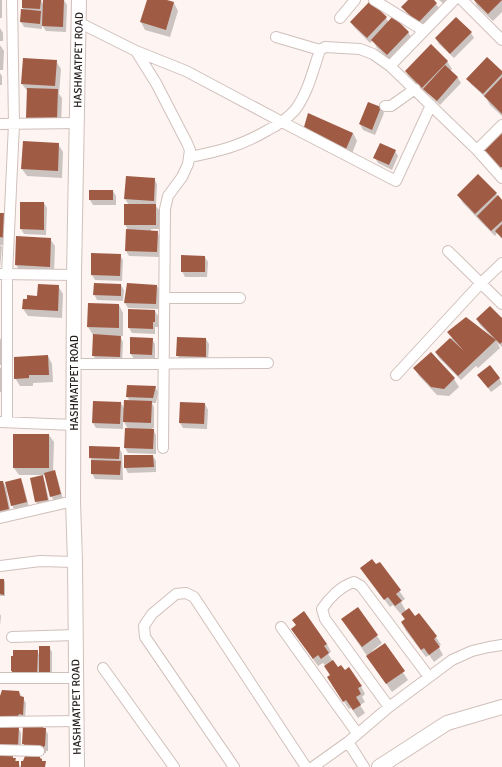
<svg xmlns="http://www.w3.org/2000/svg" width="502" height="767" viewBox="0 0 502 767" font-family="Signika,sans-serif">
  <rect width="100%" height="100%" fill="#fef4f1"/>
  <path fill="#0003" d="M0 0H2V18H0Z
    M23 0H41L44 6V0H64L67 5 66 32 46 31 42 25V29L24 27 21 22 24 10 23 8Z
    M148 0H164L174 3 178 11 170 37 145 30 141 22Z
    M409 0H433L439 8 422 27 406 12 403 7Z
    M439 0H454L448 7Z
    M474 0H502V12L493 21 477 6Z
    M386 18 389 23 408 32 413 40 392 62 377 48 373 40 370 43 354 27 351 22Z
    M0 24V28L3 33V41H0Z
    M471 33 474 38 454 58 439 44 436 39Z
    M0 45 4 51 3 70H0Z
    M56 61 61 69 59 94 62 98 61 126 31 125 27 117 28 92 22 84Z
    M447 61 452 69 450 71 458 78 461 83 440 105 428 94 427 95 410 79 406 71Z
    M502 72V116L490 105 486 98 471 84 468 79Z
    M0 73 2 76V85H0Z
    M381 108 384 113 375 135 363 130 360 124Z
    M305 127 353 133 357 141 351 156 309 135Z
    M58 144 63 152 62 178 27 176 22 169Z
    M395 151 398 156 392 170 378 163 375 158Z
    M154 179 157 184 156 206 159 210V229H151V231L157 232 160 237 159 257 129 256 126 251 128 230 125 224 129 205 125 199Z
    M90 191H113L116 196V205H93L90 200Z
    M496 194 502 201V239L497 233 495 236 480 221 463 203 458 195Z
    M21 203H44L47 208 46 235 24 234 21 229Z
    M0 214 9 245H0L2 247 0 268Z
    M17 237 50 239 55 246 54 274 21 273 16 265Z
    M92 254 120 255 123 260 122 281 95 280 92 275Z
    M205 257 208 262 207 277H185L182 271Z
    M121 285 124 290 123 301 97 300 94 294Z
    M58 286 63 294 62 318 28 316 23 309 28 300 38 297Z
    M157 286 160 291 159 309 128 308 125 303Z
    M89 304 119 305 123 313V336H120L123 342 122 362 96 360 93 355V335L88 327Z
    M155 311 158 316V327H155V334L132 333 129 328Z
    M477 319 502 320V347L497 342 500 348 478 368 476 366 461 380 439 358 436 353 452 338 448 332 491 338 492 337 480 325Z
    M0 338 2 342 1 365H0Z
    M131 338 152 339 155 344V360L134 359 131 354Z
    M178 338 206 339 209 344 208 362 180 361 178 356Z
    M431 353 454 379 459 387 449 396 437 395 419 376 414 368Z
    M48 356 52 364 53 382 33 383V386H20L15 378Z
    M0 367 2 370 1 392H0Z
    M499 378 502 384 491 392 482 380Z
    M155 387 158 392 156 403H152L154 407V428H152L156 435V454L128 453 125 448 128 429 123 420V429L96 428 93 423 121 403 125 410 130 401 127 397Z
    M205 404 208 410 207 429 183 428 180 423Z
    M49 435 54 442 53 472 57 477 63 499 54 501 51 496 45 475H19L14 468Z
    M119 448 122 453 123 480 95 479 92 473V461L90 457Z
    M153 456 156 461V472L128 473 125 467Z
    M42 477 45 482 50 505 39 507 36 502Z
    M20 479 23 484 29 507 15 511 12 505Z
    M0 482H3L6 487 11 514 0 516Z
    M379 563 405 599 401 602 406 611 436 637 441 645 438 646 443 655 434 662 429 655 426 657 406 631 402 623 405 620 401 613H400L393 605 390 607 361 569 376 566Z
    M0 580H4L5 582V596H0Z
    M357 608 382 643 372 651 373 653 384 644 408 680 392 692 347 627Z
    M0 614 1 616 0 626Z
    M293 620 327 644 331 652 328 654 338 669 344 671 361 686 365 694 362 697 365 702 360 705 365 713 358 718 351 708 349 709 332 685 331 676 326 666 323 663 318 666 297 637 292 629 297 626Z
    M49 647 52 652V678L40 682 13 674 12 670 37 651 40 656Z
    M19 692 26 703 25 719 18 727 21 733V750L6 755V757L15 759 21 767H0V756H3L1 753 2 719 0 716V697Z
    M43 726 48 734V751H46V753H44V755L30 754 23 744 24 727Z"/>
  <path fill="#a05b45" d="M22 0H41L40 9 22 8Z
    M43 0H64L63 27 42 26Z
    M147 0H167L174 2 166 30 140 22Z
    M408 0H434L437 3 418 23 401 7Z
    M474 0H502L488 14Z
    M370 1 387 17 367 38 350 22Z
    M21 9 41 11 40 24 20 22Z
    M393 16 409 32 387 55 371 40Z
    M456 17 472 32 450 54 435 38Z
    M431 44 448 61 422 88 405 71Z
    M487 57 502 71V74L483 94 466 79Z
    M23 58 57 60 55 86 21 84Z
    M445 65 458 77 437 101 423 89Z
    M502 77V114L484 96Z
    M27 88 58 89 57 119 26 118Z
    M368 102 381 107 372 130 359 124Z
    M308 113 353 133 346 149 304 127Z
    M502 131V167L499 169 482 151Z
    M23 141 59 143 58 171 21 169Z
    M380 143 396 150 389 165 373 158Z
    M478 174 497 193 475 214 457 195Z
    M126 176 155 178 154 201 124 199Z
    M89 190H113V200H89Z
    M498 195 502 200V221L491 231 477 216Z
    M20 202H44V230L20 229Z
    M124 204H156V225H124Z
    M0 213H6L5 238 0 237Z
    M502 224V238L495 231Z
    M126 229 158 231 157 252 125 251Z
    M16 236 51 238 50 267 15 265Z
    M91 253 121 254 120 276 91 275Z
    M181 255 205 256V272H181Z
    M94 283 121 284V296L93 295Z
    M127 283 157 285 156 304 124 303Z
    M38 284 59 285 58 311 22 309 23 299H27V295L37 296Z
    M88 303 119 304V328L87 327Z
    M490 306 502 318V342L500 344 476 319Z
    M128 309 155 310V322H153V329L128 328Z
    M466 317 496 340 458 376 435 352 450 338 464 351 447 332Z
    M93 334 121 336 120 357 92 356Z
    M130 337 153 338 152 355 130 354Z
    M177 337 206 338V357L176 356Z
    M431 352 455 378 444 389 431 387 413 368Z
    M48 355 49 375H29V378L14 379V357Z
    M490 365 500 378 488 388 477 375Z
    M127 385 156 386 153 398 126 397Z
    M124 400 152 401 151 423 123 422Z
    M93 401 121 402 120 424 92 423Z
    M180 402 205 403 204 424 179 423Z
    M125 428 154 429 153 449 124 448Z
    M13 434H49V468H13Z
    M89 446 120 447 119 459 89 458Z
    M124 455H153L154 467 124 468Z
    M91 460 121 461 120 475 91 474Z
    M55 470 61 494 50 497 44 473Z
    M43 475 48 500 35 502 30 478Z
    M21 478 27 502 11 506 5 482Z
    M0 481H3L9 509 0 511Z
    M372 559 376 564 380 562 401 590 396 594 402 601 395 606 388 597 384 600 360 568Z
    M0 579H4V595L0 594Z
    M358 607 378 635 362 647 341 619Z
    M409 608 415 616 419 613 437 636 434 639 440 647 429 655 424 648 421 650 401 622 405 619 401 614Z
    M304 611 327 644 324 646 329 653 321 659 318 655 313 659 291 629 296 625 292 620Z
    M385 643 405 671 386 684 366 656Z
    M39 646H50V673H39Z
    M13 650H38L37 677H12V671H11V656H13Z
    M333 660 338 667 341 665 345 670 349 667 362 686 358 688 361 694 356 697 361 705 353 710 346 700 343 702 327 677 330 675 324 666Z
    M2 690 19 691 20 696 24 697 23 715 19 714 17 719 2 718 0 716V696Z
    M0 723 19 726 18 746 0 750Z
    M23 726H43V728H46L45 746H44V748H24V744H22Z
    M0 755 13 756V758H16L15 761H19V767H0Z
    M25 756 40 757V758L42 759V761H46L45 767H21V761H23Z"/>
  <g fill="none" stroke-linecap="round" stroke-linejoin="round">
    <defs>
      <path id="minor" d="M374 0 424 31
        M462 0 502 40
        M340 18 355 0
        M78 22 136 51 156 83 187 143 190 150 188 164 182 177 168 196 165 209 163 448
        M276 37 320 50
        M136 51 186 71 282 122 396 181 431 105
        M390 66 454 0
        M385 106H391L415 89
        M0 124 77 123
        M477 150 502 125
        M190 157C220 151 241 146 268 130 278 125 287 119 295 110 308 93 313 70 320 50L325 47 360 49 373 54 390 66 477 150 502 178
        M448 251 502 304
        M0 274 74 275
        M165 298H240
        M74 364 268 363
        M396 375 481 283 502 263
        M0 422 74 425
        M7 422V275L14 124 12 0
        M0 518 73 501
        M0 566 40 561 75 562
        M281 627 357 733
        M12 637 76 635
        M103 668 174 767
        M0 678H76
        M389 707 325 619 322 609C329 598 341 586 354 582L361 586 429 677
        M0 722 77 721
        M348 742 364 767
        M0 750 39 751
        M234 767 145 637 144 626 152 614 176 594 186 593 194 597 306 767
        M313 767 348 742 389 707 452 660 472 651 489 647 502 645"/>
      <path id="secondary" d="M77 767 75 562 73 501 74 275 79 0
        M379 767 447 723 502 707"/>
    </defs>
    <use href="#minor" stroke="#d0c0bb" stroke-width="12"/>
    <use href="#secondary" stroke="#d0c0bb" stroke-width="16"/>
    <use href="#minor" stroke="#fff" stroke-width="10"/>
    <use href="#secondary" stroke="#fff" stroke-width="14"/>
  </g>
  <g text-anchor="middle" stroke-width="4" stroke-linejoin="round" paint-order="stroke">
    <g font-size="11" fill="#26201e" stroke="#fff">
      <text transform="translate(78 60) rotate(-89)" y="4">HASHMATPET ROAD</text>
      <text transform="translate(74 383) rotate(-90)" y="4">HASHMATPET ROAD</text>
      <text transform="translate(76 707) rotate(-91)" y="4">HASHMATPET ROAD</text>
    </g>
  </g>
</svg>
